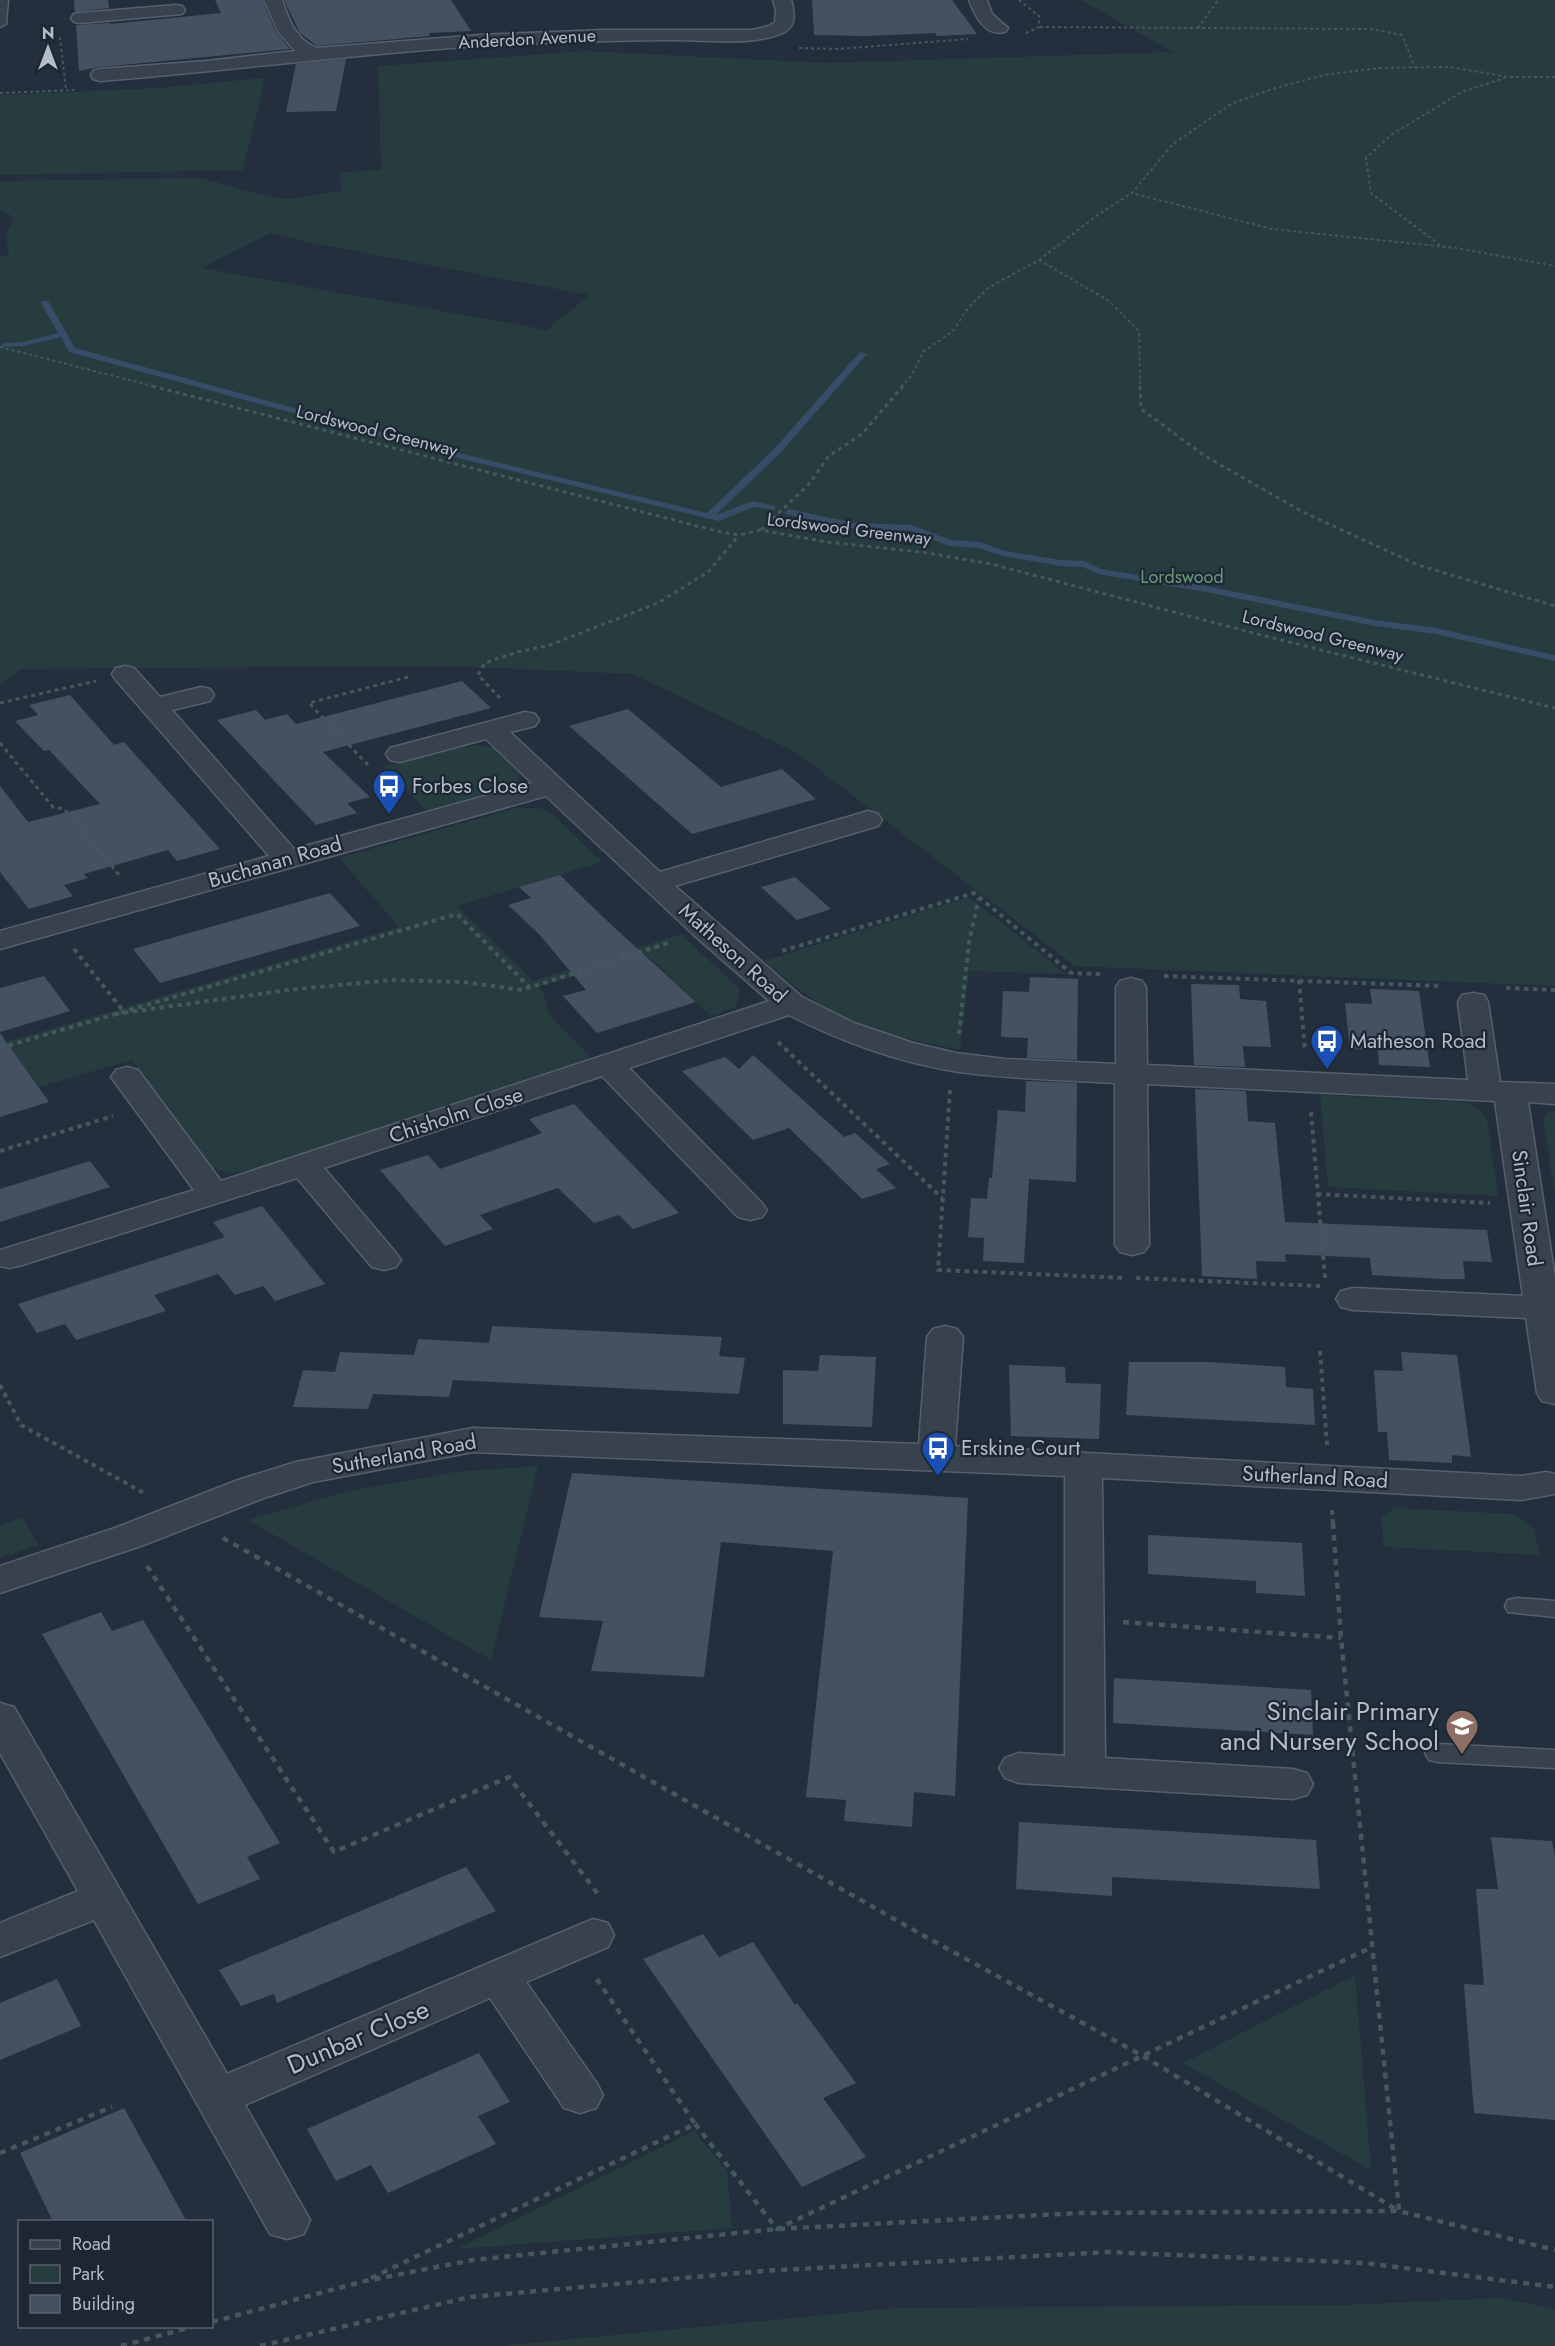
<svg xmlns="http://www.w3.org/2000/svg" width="1555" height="2346" viewBox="0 0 1555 2346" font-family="Jost,sans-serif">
  <rect width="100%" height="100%" fill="#242f3e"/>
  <path fill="#263c3f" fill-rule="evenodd" d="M1081 0H1555V986L1075 966 797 753 633 674 451 666 20 669 0 686V257L9 255 6 235 13 217 0 209V181L202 178 250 192 287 199 341 191 340 172 381 170 378 66 586 51 825 63 1173 52ZM271 233 312 243 589 295 547 330 201 268Z
    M265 78 243 170 0 175V95L158 88Z
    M477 745 494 748 520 772 519 780 510 788 429 813 383 766 459 746Z
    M516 808H538L549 811 602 862 457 906 533 981 681 934 740 989 736 1007 711 1016 646 954 538 987 544 995 549 1014 591 1058 255 1169 232 1173 213 1168 132 1060 39 1087 6 1042 399 927 339 858Z
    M969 897 1066 974 969 971 960 1050C923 1042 882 1035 848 1019 817 1005 789 982 764 961Z
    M1320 1095 1465 1102 1479 1109 1487 1120 1498 1196 1328 1187Z
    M1555 1111V1195L1543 1118 1547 1112Z
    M538 1466 491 1660 248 1520 344 1492 455 1472Z
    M1395 1508 1513 1514 1534 1529 1540 1555 1384 1547 1381 1517Z
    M23 1517 38 1545 0 1558V1525Z
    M1355 1975 1371 2170 1183 2063Z
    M694 2131 727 2171 732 2228 456 2249Z
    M1502 2298 1555 2309V2346H501L897 2308 1343 2305Z"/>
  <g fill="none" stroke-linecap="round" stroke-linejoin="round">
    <path fill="#394c67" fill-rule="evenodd" d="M42 301H48L75 348 463 454 707 513 774 449 860 352 867 354 780 453 716 515 752 501 775 506V510L753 507 719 521 458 458 69 352 61 337 23 346 2 347 1 345 5 343 23 342 58 333 41 303Z
      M789 509 854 523 912 525 950 540 980 542 1005 551 1061 560 1085 561 1101 569 1206 586 1375 620 1436 628 1555 655V661L1436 634 1375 626 1206 592 1098 574 1083 567 1061 566 1003 556 979 548 949 546 911 531 854 529 786 514 785 512Z"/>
  </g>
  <path fill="#455162" d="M74 0H108L109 8 75 12Z
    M215 0H262L277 34 290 49 100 67 79 71 76 25 110 23 111 24 221 13Z
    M284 0H451L471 31 429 33 430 36 317 46 300 33Z
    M812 0H952L977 34 937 36 935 33 866 36 814 35Z
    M346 59 336 111 286 112 296 64Z
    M462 681 491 708 323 752 370 797 347 803 357 813 316 825 217 720 256 710 265 720 287 714 296 724Z
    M70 695 114 745 124 742 220 849 177 861 168 850 84 874 88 878 64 885 73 896 29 909 0 872V786L28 822 100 804 49 750 44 751 15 721 38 715 29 705Z
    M628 709 721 787 782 769 816 799 692 834 569 726Z
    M560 875 605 919 696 1002 597 1033 563 996 586 990 539 934 508 905 531 898 519 887Z
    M795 877 831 909 797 920 761 887Z
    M330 893 360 926 160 983 133 949Z
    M44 976 70 1011 0 1032V988Z
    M1030 977 1078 979 1077 1060 1027 1058 1028 1038 1001 1037 1003 991 1029 992Z
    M1191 984 1239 985 1240 999 1266 1001 1271 1047 1243 1046 1245 1067 1194 1065Z
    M1370 989 1419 991 1430 1067 1379 1065 1378 1050 1350 1049 1345 1003 1372 1004Z
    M0 1033 49 1102 0 1117Z
    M753 1055 844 1137 855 1133 890 1164 876 1169 896 1188 862 1199 789 1128 753 1140 682 1071 725 1057 739 1069Z
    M1026 1081 1077 1083 1076 1182 1029 1179 1024 1263 983 1261 984 1238 968 1237 971 1198 987 1199 989 1178H992L998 1110 1025 1112Z
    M1195 1089 1246 1091 1248 1121 1275 1123 1285 1222 1487 1230 1492 1262 1463 1261 1465 1279H1441L1372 1275 1370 1258 1285 1254 1286 1262 1256 1261 1257 1279 1202 1276Z
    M574 1104 679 1213 633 1229 619 1215 594 1223 558 1188 480 1215 493 1229 445 1246 380 1170 428 1155 440 1169 542 1133 529 1119Z
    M90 1161 110 1187 0 1222V1189Z
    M262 1206 325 1284 275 1301 263 1286 235 1295 218 1274 154 1295 166 1311 76 1340 65 1324 37 1333 18 1304 225 1237 213 1222Z
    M492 1326 722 1337 719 1356 745 1358 739 1394 453 1380 449 1397 373 1394 368 1409 293 1407 303 1370 335 1372 340 1352 414 1355 418 1339 489 1343Z
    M1401 1352 1457 1355 1471 1457 1452 1455V1463L1389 1460 1387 1432H1378L1374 1370 1403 1371Z
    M820 1355 876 1357 872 1427 783 1424V1370L818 1371Z
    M1129 1362H1210L1285 1367 1286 1387 1313 1389 1315 1425 1126 1415Z
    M1009 1365 1065 1367 1066 1383 1101 1384 1099 1439 1011 1436Z
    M572 1473 968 1498 955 1796 914 1792 912 1827 844 1821 846 1800 806 1797 833 1551 721 1542 704 1677 591 1671 603 1621 539 1617Z
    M1148 1535 1302 1543 1305 1596 1256 1593V1581L1148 1574Z
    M101 1612 112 1631 143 1620 280 1843 247 1857 260 1879 198 1904 42 1634Z
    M1114 1678 1311 1690 1313 1735 1113 1723Z
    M1019 1822 1316 1840 1320 1889 1112 1877V1896L1016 1889Z
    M1491 1837 1552 1841 1555 1857V2120L1474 2113 1464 1984 1484 1985 1476 1889H1498Z
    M466 1867 496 1911 277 2003 274 1994 241 2006 219 1970Z
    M703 1934 719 1957 753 1942 795 2005 797 2003 856 2083 823 2098 866 2157 802 2187 643 1959Z
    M57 1979 81 2026 0 2060V2003Z
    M479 2053 510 2102 478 2116 496 2144 388 2193 371 2165 336 2181 307 2129Z
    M124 2108 187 2222H53L20 2153Z"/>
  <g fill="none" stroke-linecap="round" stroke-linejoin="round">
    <defs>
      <path id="lane" d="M0 0H8L6 24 0 27Z
        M1517 1598 1555 1601V1617L1508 1612 1505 1606 1508 1600Z
        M1438 1744 1555 1750V1768L1438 1762 1429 1760 1425 1753 1429 1746Z"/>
      <path id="street" d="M264 0H282C289 20 296 40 317 48L480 35 603 30H752L769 26 775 22 776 10 773 0H791C795 14 797 28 780 34 749 46 709 40 676 40 625 40 573 42 522 44 381 50 241 70 100 81L93 79 91 75 93 71 100 69 206 61 295 51 279 33Z
        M969 0H987L992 14 1008 28 1005 32C985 37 975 16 969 0Z
        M176 5 182 6 185 10 182 14 80 23 74 22 71 18 74 14 80 13Z
        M125 666 134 668 160 697 201 687 210 689 214 695 210 701 172 710 294 849 532 783 486 739 400 762 390 760 386 754 390 748 525 712 535 714 539 720 535 726 510 732 660 872 858 814 868 811 878 814 882 820 878 826 675 886 802 997 854 1023 913 1043 956 1053 1005 1059 1116 1064V987L1120 981 1131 978 1142 981 1146 987 1147 1065 1468 1080 1458 1002 1462 995 1473 993 1484 995 1488 1002 1500 1082 1555 1084V1104L1528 1102 1555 1278V1404L1542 1401 1537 1393 1526 1318 1353 1310 1341 1307 1336 1299 1341 1291 1353 1288 1523 1296 1495 1101 1147 1084 1149 1245 1144 1252 1132 1255 1120 1252 1115 1245V1083C1063 1080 1011 1079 959 1072 900 1063 842 1042 789 1015L629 1068 762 1203 767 1210 762 1217 750 1220 738 1217 602 1076 324 1168 396 1253 401 1260 396 1267 384 1270 372 1267 297 1178 22 1265 10 1268 0 1266V1250L194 1190 111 1077 116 1070 127 1067 138 1070 221 1181 769 1001 695 936 546 796 0 949V931L269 856 116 680 112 674 116 668Z
        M945 1326 957 1329 963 1337 955 1446 1521 1476 1546 1472 1555 1474V1494L1521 1500 1102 1478 1105 1758 1293 1769 1307 1773 1313 1784 1307 1795 1293 1799 1019 1783 1005 1778 999 1768 1005 1758 1019 1753 1065 1756V1476L473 1452 313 1482 264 1498 141 1546 0 1593V1566L115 1528 238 1480 296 1462 473 1428 919 1444 927 1337 933 1329Z
        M0 1703 14 1707 227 2074 593 1919 608 1923 614 1935 608 1947 526 1982 596 2082 603 2095 596 2108 580 2113 564 2108 490 1998 245 2105 310 2220 304 2234 287 2239 270 2234 94 1920 0 1957V1923L78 1891 0 1753Z"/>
    </defs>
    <use href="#lane" stroke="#565f6c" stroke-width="3"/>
    <use href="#street" stroke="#565f6c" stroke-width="3"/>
    <path stroke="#44595c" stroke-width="2" stroke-dasharray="3 3" stroke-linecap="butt" d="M1019 0 1039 16V27L1026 33
      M1040 27 1372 29 1402 35 1415 68
      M1198 28 1218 0
      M60 37 66 90
      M799 48 838 49 968 39
      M1555 77H1508L1450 67 1378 68 1324 75 1272 89 1231 104 1173 144 1132 193 1272 229 1456 248 1555 266
      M0 93 74 90
      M1440 245 1371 193 1366 158 1391 135 1462 92 1505 78
      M1039 260 1109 301 1139 331 1140 387
      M0 347 157 387
      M901 387 912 375 923 352 953 331 968 308 988 288 1039 260 1099 214 1132 193"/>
    <path stroke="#44595c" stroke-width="3" stroke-dasharray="4 4" stroke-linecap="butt" d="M152 386 721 532 739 535 760 530 827 542 921 552 991 564 1265 636 1555 708
      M1140 386 1141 409 1205 456 1303 512 1418 565 1555 606
      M761 530 809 484 829 456 862 434 903 386
      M500 698 478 675 485 663 517 652 550 645 658 603 708 572 739 535
      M0 703 96 681
      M0 743 53 807 64 809 121 877
      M368 765 309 703 412 676
      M384 781 399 797"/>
    <path stroke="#44595c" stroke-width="4" stroke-dasharray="4.5 4.5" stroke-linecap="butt" d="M74 949 124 1012
      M782 951 974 893 1071 973 1100 974
      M1164 976 1442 986
      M1299 980 1305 1051
      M1506 988 1555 990
      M115 1014 288 990 391 980 463 982 522 990 671 942
      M959 1034 969 942 979 898
      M778 1042 942 1198
      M0 1048 457 914 530 988
      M950 1090 938 1270 1125 1278
      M1311 1112 1325 1278
      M0 1151 113 1116
      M1317 1194 1490 1203
      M1136 1278 1320 1286
      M1320 1351 1327 1445
      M0 1385 21 1425 144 1493
      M1332 1510 1333 1524"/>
    <path stroke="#44595c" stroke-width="4.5" stroke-dasharray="6 6" stroke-linecap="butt" d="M1333 1523 1341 1638 1399 2210
      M223 1538 926 1937 1143 2056 1399 2211
      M147 1566 334 1852 509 1777 601 1898
      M1123 1622 1341 1638
      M695 2124 777 2229 1372 1947
      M0 2153 112 2107
      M371 2278 695 2124 594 1975
      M212 2322 365 2281 473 2260 777 2229 1079 2213 1399 2211 1555 2250
      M121 2346 195 2326
      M260 2346 470 2297 762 2271 1108 2252 1365 2263 1555 2287"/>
    <use href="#lane" fill="#38414e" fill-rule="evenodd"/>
    <use href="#street" fill="#38414e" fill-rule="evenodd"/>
  </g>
  <defs>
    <symbol id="bus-pin" viewBox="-11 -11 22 30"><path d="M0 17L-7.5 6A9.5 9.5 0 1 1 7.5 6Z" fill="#1a4fb4" stroke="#1d2633"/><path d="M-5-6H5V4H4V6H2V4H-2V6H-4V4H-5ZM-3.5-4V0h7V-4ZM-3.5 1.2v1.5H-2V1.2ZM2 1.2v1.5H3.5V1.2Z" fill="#fff"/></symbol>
    <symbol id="school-pin" viewBox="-11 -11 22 30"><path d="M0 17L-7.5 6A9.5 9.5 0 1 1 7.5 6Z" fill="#8d6e63" stroke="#1d2633"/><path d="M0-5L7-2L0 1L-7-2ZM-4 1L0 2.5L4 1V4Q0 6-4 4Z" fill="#fff"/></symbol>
  </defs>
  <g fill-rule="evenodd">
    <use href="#bus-pin" x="370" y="767" width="38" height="52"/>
    <use href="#bus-pin" x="1308" y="1022" width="38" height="52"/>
    <use href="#bus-pin" x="919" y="1429" width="38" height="52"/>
    <use href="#school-pin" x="1443" y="1707" width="38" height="52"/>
  </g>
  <g text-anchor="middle" stroke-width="4.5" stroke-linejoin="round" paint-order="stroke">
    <g font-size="18" fill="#b4bcc9" stroke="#1d2633">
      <text transform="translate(527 39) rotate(-3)" y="6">Anderdon Avenue</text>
      <text transform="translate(377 431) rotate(14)" y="6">Lordswood Greenway</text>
      <text transform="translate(849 529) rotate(7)" y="6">Lordswood Greenway</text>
      <text transform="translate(1323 636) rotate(14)" y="6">Lordswood Greenway</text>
    </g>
    <g font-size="18" fill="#6b9a76" stroke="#1d2633">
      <text x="1182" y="583">Lordswood</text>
    </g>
    <g font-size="21" fill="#b4bcc9" stroke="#1d2633" text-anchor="start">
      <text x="412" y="793">Forbes Close</text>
      <text x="1350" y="1048">Matheson Road</text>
      <text x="961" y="1455">Erskine Court</text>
    </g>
    <g font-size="21" fill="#b4bcc9" stroke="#1d2633">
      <text transform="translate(275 862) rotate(-16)" y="7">Buchanan Road</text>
      <text transform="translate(733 953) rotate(42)" y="7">Matheson Road</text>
      <text transform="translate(456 1115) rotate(-18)" y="7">Chisholm Close</text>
      <text transform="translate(1527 1208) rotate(82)" y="7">Sinclair Road</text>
      <text transform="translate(404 1454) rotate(-10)" y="7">Sutherland Road</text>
      <text transform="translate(1315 1477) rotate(3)" y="7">Sutherland Road</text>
    </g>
    <g font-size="26" fill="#b4bcc9" stroke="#1d2633" text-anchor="end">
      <text x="1439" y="1720">Sinclair Primary<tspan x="1439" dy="30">and Nursery School</tspan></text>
    </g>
    <g font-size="26" fill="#b4bcc9" stroke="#1d2633">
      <text transform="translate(358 2037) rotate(-23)" y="9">Dunbar Close</text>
    </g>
  </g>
  <rect x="18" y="2220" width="195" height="108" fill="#1d2633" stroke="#59626f" stroke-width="1.5"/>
  <rect x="30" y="2240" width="30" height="9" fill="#38414e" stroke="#59626f" stroke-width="1.5"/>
  <text x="72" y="2250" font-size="18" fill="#b4bcc9">Road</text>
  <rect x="30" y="2265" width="30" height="18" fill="#263c3f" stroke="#59626f" stroke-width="1.5"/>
  <text x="72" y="2280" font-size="18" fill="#b4bcc9">Park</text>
  <rect x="30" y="2295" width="30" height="18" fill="#455162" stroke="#59626f" stroke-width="1.5"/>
  <text x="72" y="2310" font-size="18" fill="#b4bcc9">Building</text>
  <g transform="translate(48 48)" stroke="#1d2633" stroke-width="4.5" paint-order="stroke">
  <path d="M0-4.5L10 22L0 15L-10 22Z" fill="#b4bcc9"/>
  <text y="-9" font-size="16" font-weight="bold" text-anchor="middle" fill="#b4bcc9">N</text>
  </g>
</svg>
